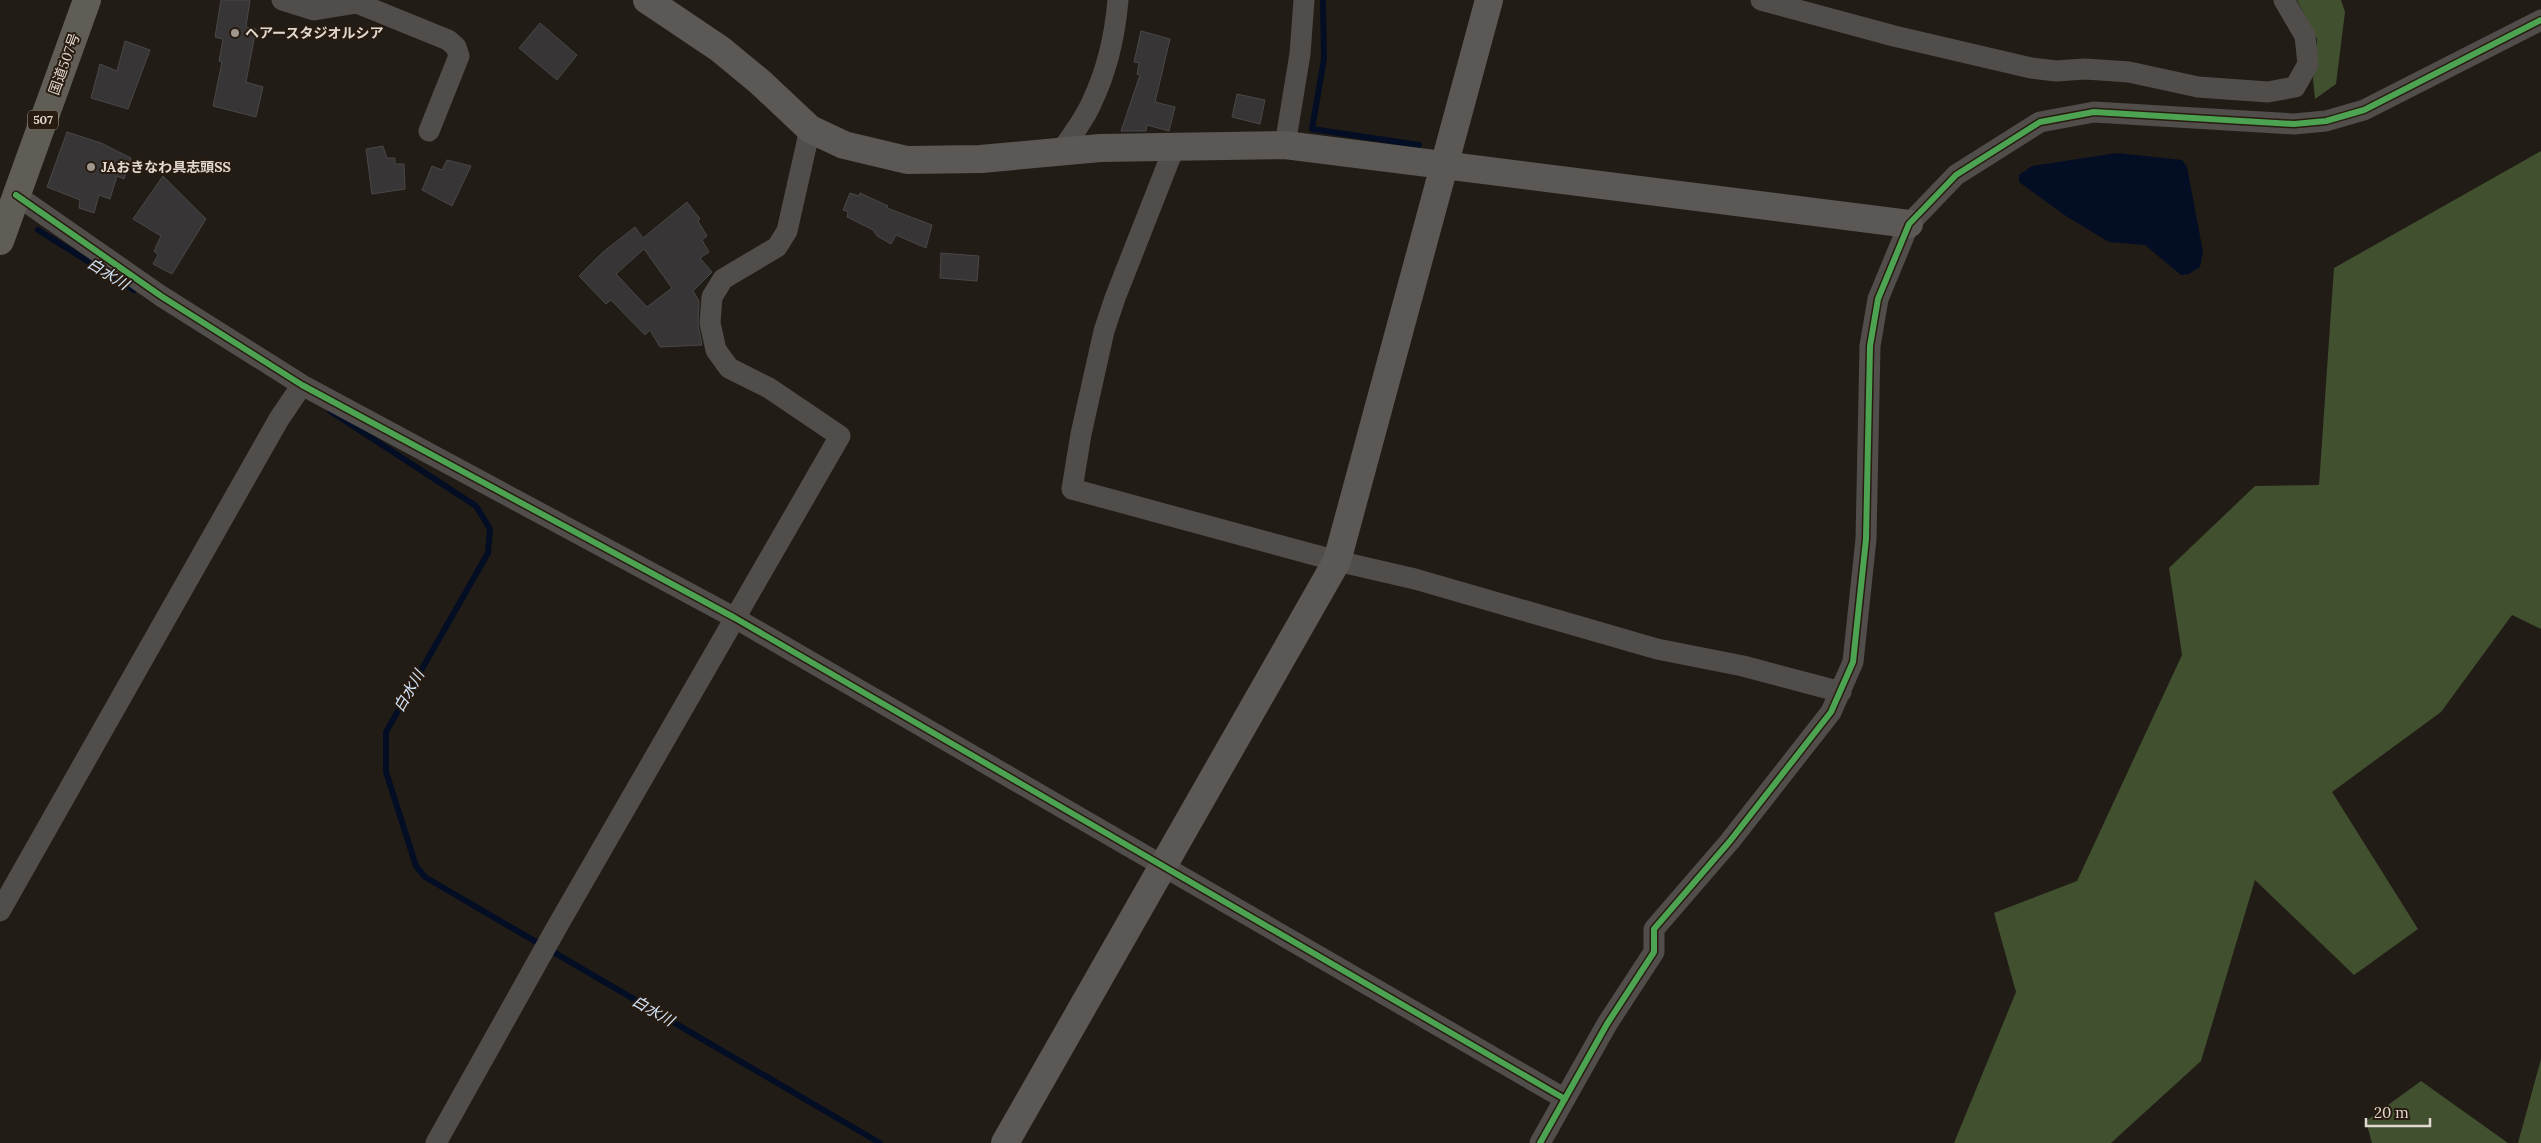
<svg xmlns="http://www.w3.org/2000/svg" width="2541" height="1143" viewBox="0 0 2541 1143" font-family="Lora,'Noto Sans JP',serif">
  <rect width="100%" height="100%" fill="#221c16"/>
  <path fill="#41502f" d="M2297 0H2341L2345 12 2336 84 2315 99 2313 79 2317 39Z
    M2541 151V629L2512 615 2441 712 2332 792 2418 929 2354 975 2255 880 2201 1061 2111 1143H1954L2016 992 1994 913 2077 881 2182 655 2169 568 2255 486 2319 485 2334 268Z
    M2541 1059V1143H2518Z
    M2421 1081 2508 1143H2372L2366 1121Z"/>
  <path fill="#030e25" d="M2117 153 2182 160 2187 167 2203 252 2200 267 2189 274 2181 275 2145 245 2109 242 2066 216 2019 182V175L2032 166Z"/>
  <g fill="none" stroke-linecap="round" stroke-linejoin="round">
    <path stroke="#030e25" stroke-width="6" d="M1323 0 1324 59 1312 129 1419 145
      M38 230 134 290
      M330 411 476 506 490 529 488 553 386 732V772L416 866 425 877 880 1143"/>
  </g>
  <path fill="#373535" stroke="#4b4748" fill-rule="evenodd" d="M221 0H250L246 27 256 29 246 82 263 87 256 117 213 106 222 62 219 61 223 39 215 37Z
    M540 23 577 55 557 80 519 48Z
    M1141 31 1170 39 1155 102 1175 107 1169 131 1147 125 1146 131H1121L1140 75 1137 74 1139 63 1134 62Z
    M125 41 150 50 128 109 91 98 100 64 117 71Z
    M1237 94 1265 100 1260 124 1232 117Z
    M67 132 101 143 131 158 124 179 117 176 110 199 99 195 94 213 79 208 80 200 47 187Z
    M383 146 387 158H395V164H404L405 189 372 194 366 149Z
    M447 160 471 166 452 206 422 190 432 166 442 170Z
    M163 176 206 219 172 274 153 264 158 255 154 251 161 236 133 219Z
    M850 193 859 196 860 193 888 206 887 208 932 225 926 248 896 235 891 244 877 236 873 230 847 217 848 212 843 210Z
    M687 202 700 219 698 221 707 236 702 240 709 252 700 258 712 272 693 291 699 301 698 324 702 345 660 347 650 330 645 335 611 300 606 304 579 276 603 252 635 227 643 238ZM644 249 672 288 647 307 616 274Z
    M941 253 979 256 977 281 940 278Z"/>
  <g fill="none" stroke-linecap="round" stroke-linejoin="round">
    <path stroke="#504d4b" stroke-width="21" d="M282 0 314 10 357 3 448 40 456 47 459 56 429 131
      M1761 0 1894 36 2031 68 2056 71 2085 69 2129 72 2198 87 2268 92 2295 87 2308 64 2305 36 2284 0
      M1285 145 1300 54 1304 0
      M1174 148 1115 298 1104 331 1081 434 1072 489 1337 561 1415 579 1657 649 1743 666 1841 692
      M1062 150C1072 135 1084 120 1091 104 1107 71 1115 36 1118 0
      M16 195 161 296 302 385 735 618 1565 1099
      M0 911 279 419 302 385
      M436 1143 558 925 840 436 769 388 729 368 716 350 710 323 712 297 723 279 777 247 787 231 810 129
      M1540 1143 1607 1024 1654 952V929L1730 841 1831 712 1853 662 1866 539 1870 346 1878 299 1909 224 1956 175 2040 122 2094 112 2294 124 2326 121 2364 110 2541 20"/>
    <path stroke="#5b5855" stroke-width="28" d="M647 0 720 49 760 82 810 129 844 145 907 160 981 159 1100 148 1285 145 1909 224
      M1005 1143 1337 561 1489 0"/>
    <path stroke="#605d57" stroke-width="28" d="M0 241 87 0"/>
    <defs>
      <path id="cycleway" d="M16 195 161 296 302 385 735 618 1565 1099
        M1540 1143 1607 1024 1654 952V929L1730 841 1831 712 1853 662 1866 539 1870 346 1878 299 1909 224 1956 175 2040 122 2094 112 2294 124 2326 121 2364 110 2541 20"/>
    </defs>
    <use href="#cycleway" stroke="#281b10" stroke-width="9"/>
    <use href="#cycleway" stroke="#4ca352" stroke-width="6"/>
  </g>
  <g fill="#9e968f" stroke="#281b10" stroke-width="2">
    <circle cx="235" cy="33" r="5"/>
    <circle cx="91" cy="167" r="5"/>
  </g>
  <g text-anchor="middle" stroke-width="4" stroke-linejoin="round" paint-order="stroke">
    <rect fill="#281b10" stroke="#aa9f96" stroke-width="1" x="28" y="110.5" width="30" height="19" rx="4"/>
    <g font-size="12" font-weight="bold" fill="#e1d8d0">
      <text x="43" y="124">507</text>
    </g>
    <g font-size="14" font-weight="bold" fill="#e1d8d0" stroke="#281b10" text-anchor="start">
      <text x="245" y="38">ヘアースタジオルシア</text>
      <text x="101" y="172">JAおきなわ具志頭SS</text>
    </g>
    <g font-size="14" fill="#e1d8d0" stroke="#281b10">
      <text transform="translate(64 64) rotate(-70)" y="5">国道507号</text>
    </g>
    <g font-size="15" font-style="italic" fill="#d3e7fd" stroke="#281b10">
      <text transform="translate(108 274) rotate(32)" y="5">白水川</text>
      <text transform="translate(409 691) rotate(-60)" y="5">白水川</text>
      <text transform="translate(653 1011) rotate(30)" y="5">白水川</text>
    </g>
  </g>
  <path d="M2366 1118v8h64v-8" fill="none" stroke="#e1d8d0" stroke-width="2.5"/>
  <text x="2374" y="1118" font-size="15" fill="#e1d8d0" stroke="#281b10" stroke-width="4" paint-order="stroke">20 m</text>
</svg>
